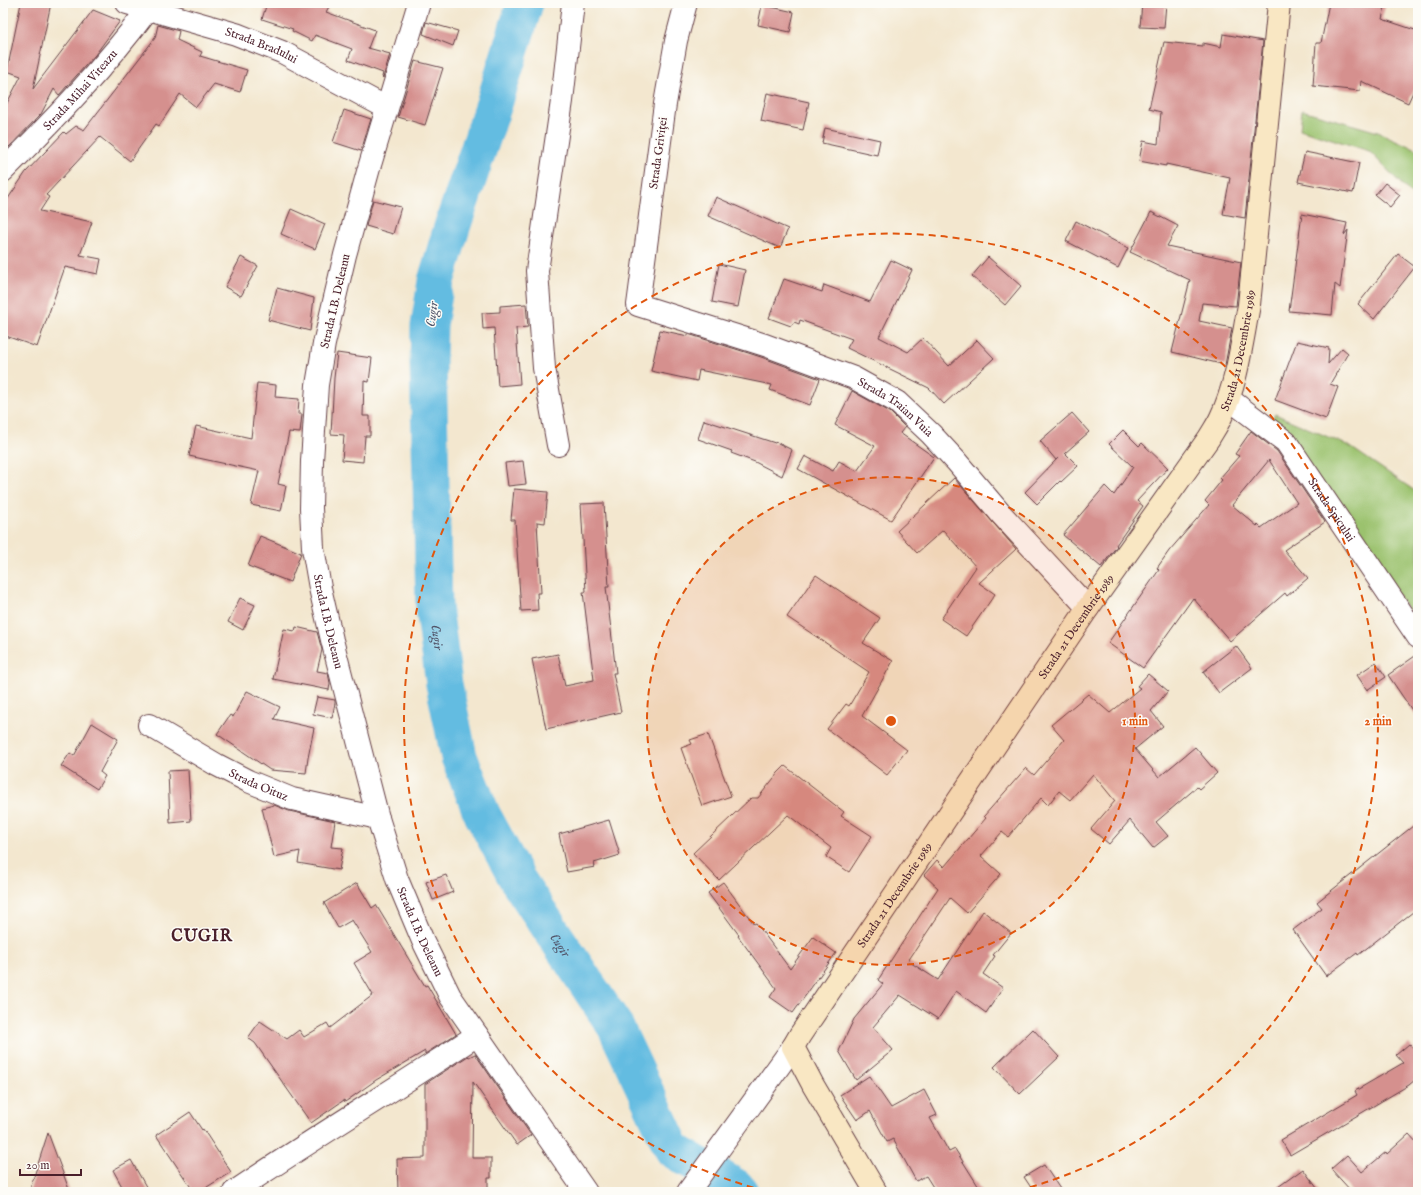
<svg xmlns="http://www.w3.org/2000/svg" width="1421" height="1195" viewBox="0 0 1421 1195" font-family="'IM FELL English',serif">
  <rect width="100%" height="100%" fill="#fdfcf7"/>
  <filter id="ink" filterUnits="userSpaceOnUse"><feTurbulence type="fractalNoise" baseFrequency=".025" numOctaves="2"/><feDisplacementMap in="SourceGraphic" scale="8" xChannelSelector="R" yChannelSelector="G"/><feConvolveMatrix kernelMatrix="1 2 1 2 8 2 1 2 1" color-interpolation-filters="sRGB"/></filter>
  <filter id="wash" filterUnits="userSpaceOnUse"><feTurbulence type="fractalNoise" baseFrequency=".012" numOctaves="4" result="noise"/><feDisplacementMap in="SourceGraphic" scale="16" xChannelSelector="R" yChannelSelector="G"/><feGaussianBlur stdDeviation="0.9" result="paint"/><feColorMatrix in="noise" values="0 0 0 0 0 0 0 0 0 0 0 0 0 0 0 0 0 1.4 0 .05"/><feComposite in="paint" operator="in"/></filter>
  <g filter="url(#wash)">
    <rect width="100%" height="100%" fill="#f3e7cf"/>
    <path fill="#9bc26e" stroke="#72704c" d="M1302 110 1378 132 1418 150V201L1369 151 1300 129Z
      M1275 414 1349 446 1418 493V623L1271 421Z"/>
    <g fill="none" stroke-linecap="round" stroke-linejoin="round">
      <path stroke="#64bce1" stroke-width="37" id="s1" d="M525 3 494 104 453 224 436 281 429 326 428 362 434 607 444 684 459 757 482 814 517 879 615 1026 673 1150 736 1187 740 1192"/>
    </g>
    <g id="blocks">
      <path fill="#d5908e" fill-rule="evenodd" d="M21 3H51L33 89 93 10 120 21 95 55 59 95 54 89 41 114 9 147 3 143V111L21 76 7 71Z
        M267 3H331L326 12 375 30 368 48 390 54 383 78 382 77 383 73 348 60 352 49 315 35 312 41 292 31 293 29 262 19Z
        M1142 3H1166L1164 28 1140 27Z
        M1329 3H1386L1382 19 1418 31V81L1408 103 1361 81 1360 91 1313 86 1316 43H1321Z
        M762 5 794 12 790 32 758 25Z
        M426 22 458 31 453 46 423 34Z
        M158 25 179 31 177 40 202 52 200 56 247 70 240 92 214 84 196 107 180 94 159 126 156 124 130 161 100 137 46 195 49 197 40 211 92 222 80 255 101 259 98 274 65 267 37 347 3 335V206L26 172 64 132 66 134 76 126 84 130 155 38Z
        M1223 34 1263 41 1245 218 1223 214 1230 178 1166 164V166L1139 161 1143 141 1158 144 1161 112 1149 109 1164 42 1203 46V43L1221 47Z
        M415 61 443 68 425 125 398 117Z
        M767 93 809 102 803 130 761 121Z
        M344 110 371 119 361 151 333 142Z
        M825 128 880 140 877 155 822 143Z
        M1305 152 1359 163 1353 193 1298 182Z
        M1385 183 1400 195 1390 207 1375 195Z
        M716 197 788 229 780 248 708 216Z
        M373 200 401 207 393 234 366 226Z
        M291 209 325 224 315 249 281 234Z
        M1151 212 1178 226 1167 246 1241 262 1236 306 1202 303 1199 321 1232 328 1225 365 1172 352 1190 280 1130 252Z
        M1302 214 1347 223 1344 235 1348 230 1340 288 1335 284 1332 315 1289 311Z
        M1076 221 1128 248 1118 268 1066 241Z
        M1398 254 1415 267 1374 319 1358 304Z
        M241 257 258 266 241 296 225 287Z
        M988 257 1021 286 1005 305 972 276Z
        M891 260 912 270 879 337 908 352 923 338 949 366 977 340 994 358 944 404 929 388 847 348 852 339 800 320 799 324 794 322 791 326 769 318 784 279 822 292 824 285 870 302Z
        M719 264 745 270 738 307 712 302Z
        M277 288 314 298 310 331 268 320Z
        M526 304 528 327 516 328 520 384 498 386 494 328 483 329 482 313 500 312V306Z
        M660 330 688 336V334L761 357 820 379 810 405 770 390 772 385 699 370 697 381 651 371Z
        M1297 341 1329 348 1328 364 1342 348 1348 353 1330 384 1338 387 1326 419 1275 400Z
        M337 353 372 358 369 382 364 381 363 416H370V436H365L363 462 342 460 344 435 331 434 334 378Z
        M257 383 276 385 275 397 299 399 298 414H302L300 433 289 432 278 484 286 486 281 511 251 505 259 471 189 456 196 426 251 438Z
        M852 391 890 412 905 427 900 433 934 457 891 520 798 469 805 456 833 471 839 461 857 471 875 446 835 425Z
        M1072 413 1089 432 1065 453 1078 466 1061 482 1060 481 1037 504 1025 492 1058 458 1056 460 1040 441Z
        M704 420 775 443 776 442 792 450 782 476 755 462 731 453 732 451 698 439Z
        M1123 430 1139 446 1142 443 1168 468 1137 501 1143 506 1116 545 1117 546 1101 567 1063 535 1105 486 1114 495 1133 467 1109 444Z
        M1251 431 1277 451 1325 522 1284 550 1308 578 1287 596 1285 593 1230 641 1193 598 1143 668 1108 643 1159 570 1157 568 1169 551 1209 505 1205 501 1222 480 1220 478 1239 456 1235 454ZM1269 460 1297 503 1261 528 1258 525 1257 526 1232 505Z
        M523 461 526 484 508 486 505 463Z
        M954 478 1016 549 979 583 995 594 966 636 941 619 976 567 943 530 917 553 897 531Z
        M514 489 548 492 545 523 537 522 541 593H537L538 610 521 611 515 520H511Z
        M604 503 609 587H606L616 673H613L621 712 546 729 532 659 558 654 565 686 594 680 583 592H586L581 504Z
        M260 536 301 553 290 582 248 566Z
        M816 575 880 618 863 643 893 661 862 716 907 750 887 775 827 729 846 704 849 706 869 672 787 617Z
        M240 598 255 605 243 630 228 622Z
        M296 627 317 632 322 650 317 671 328 673 330 683 329 690 273 679 284 629 295 631Z
        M1236 646 1252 668 1219 693 1203 672Z
        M1418 654V719L1388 675Z
        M1376 662 1386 677 1367 690 1357 675Z
        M1148 674 1168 691 1151 711 1163 726 1135 749 1159 777 1195 747 1217 773 1199 789 1197 787 1156 822 1168 836 1153 848 1130 820 1109 844 1091 829 1115 801 1093 774 1070 800 1059 791 1048 805 1041 798 1008 837 1002 832 981 856 1001 874 967 913 950 898 908 961 938 980 983 911 1011 933 993 955 995 956 983 974 1003 988 986 1013 956 991 938 1019 900 995 873 1027 893 1050 856 1080 839 1051 854 1019 883 984 878 980 938 888 924 875 937 860 944 867 986 818 984 816 1026 768 1034 775 1064 740 1051 725 1088 694 1110 713 1140 688 1137 686Z
        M247 691 280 707 274 719 314 728 308 758 306 773 270 770 217 734 230 715 233 717Z
        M317 697 335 700V703L332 718 313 714Z
        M92 723 118 739 100 772 105 776 97 789 61 766 70 753 74 756Z
        M708 734 731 796 702 806 681 748 692 744 690 740Z
        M785 766 844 812 841 816 872 836 849 872 826 857 831 848 788 815 719 880 693 853 751 798H758L778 773Z
        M188 770 191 821 170 823 168 771Z
        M274 805 289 811 335 821 331 847 343 848 339 870 298 863 300 851 274 857 262 808Z
        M609 820 620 855 594 863 595 867 567 872 559 834Z
        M1418 822V908L1358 955 1357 953 1326 976 1293 930 1322 908 1317 902Z
        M446 875 453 892 433 900 426 882Z
        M723 882 754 924 756 923 790 969 813 937 836 953 793 1013 770 997 776 988 738 936 739 935 708 893Z
        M357 883 372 908 376 905 425 986 427 985 456 1034 425 1054V1051L376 1080 345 1102 344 1100 311 1123 255 1043 248 1038 260 1021 287 1039 299 1030 304 1037 327 1023 330 1028 373 995 354 963 372 952 352 920 338 928 324 903Z
        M1033 1029 1059 1057 1020 1094 994 1067Z
        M1409 1044 1418 1054V1081L1416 1079 1409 1085 1290 1155 1281 1140 1357 1095 1355 1091 1403 1063 1396 1055Z
        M475 1054 531 1135 517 1145 473 1082 472 1158H491V1178H488V1192H398L397 1159 425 1158V1084L468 1056 469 1057Z
        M869 1076 891 1108 924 1090 937 1115 930 1118 949 1152 955 1149 982 1192H936L926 1176 916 1181 893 1139 887 1142 870 1111 857 1120 840 1095Z
        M190 1112 202 1130 203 1129 231 1172 199 1192H194L156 1135Z
        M48 1133 70 1192H29Z
        M1409 1134 1418 1144V1192H1352L1331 1169 1347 1155 1362 1172 1386 1152 1387 1154Z
        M131 1160 149 1192H125L113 1170Z
        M1044 1165 1062 1192H1034L1024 1177Z
        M1303 1169 1320 1192H1271Z"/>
    </g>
  </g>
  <g filter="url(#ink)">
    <use href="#blocks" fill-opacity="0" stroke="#633d44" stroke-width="1"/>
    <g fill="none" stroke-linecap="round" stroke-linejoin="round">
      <defs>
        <g id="minor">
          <path id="s2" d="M127 3 236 34 282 52 387 108"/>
          <path id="s3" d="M419 3 369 168 345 255 324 344 317 385 312 461 311 508 313 548 320 588 332 640 378 818 397 879 423 941 450 996 586 1192"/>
          <path id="s4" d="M686 3 676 41 665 104 638 305 765 345 854 378 897 402 931 434 956 461 1001 514 1088 608"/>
          <path id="s5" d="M3 171C54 120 105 67 148 9L150 3"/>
          <path id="s6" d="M1229 399 1286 442 1418 637"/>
          <path d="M558 445 544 368 537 271 562 101 573 3"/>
          <path id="s7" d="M149 725 217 765 248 781 292 799 378 818"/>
          <path d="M234 1192C314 1138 397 1088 477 1035"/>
          <path d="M688 1192 793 1047"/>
        </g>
        <g id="secondary">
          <path id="s8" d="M876 1192 813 1085 793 1047 800 1035 1088 608 1209 438C1213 431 1218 424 1221 417 1237 384 1242 341 1249 305L1279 3"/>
        </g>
      </defs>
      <use href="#minor" stroke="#633d44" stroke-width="24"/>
      <use href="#secondary" stroke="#633d44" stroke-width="24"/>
      <use href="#minor" stroke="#fff" stroke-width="22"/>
      <use href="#secondary" stroke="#f9e7c3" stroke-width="22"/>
    </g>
  </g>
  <circle cx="891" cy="721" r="244" fill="#e0560e" fill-opacity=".12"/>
  <g fill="none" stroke="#e0560e" stroke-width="2" stroke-dasharray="7 5">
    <circle cx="891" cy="721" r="244"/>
    <path d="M765 1191A487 487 0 1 1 1017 1191"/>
  </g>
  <g text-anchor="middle" stroke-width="3" stroke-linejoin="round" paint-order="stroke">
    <g font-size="12" fill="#4a1f2b" stroke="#fdfcf7">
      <text dy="4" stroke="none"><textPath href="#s2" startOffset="141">Strada Bradului</textPath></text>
      <text dy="4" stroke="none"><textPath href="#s5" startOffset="112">Strada Mihai Viteazu</textPath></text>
      <text transform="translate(658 153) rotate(-82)" y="4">Strada Griviței</text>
      <text transform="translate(335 301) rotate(-77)" y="4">Strada I.B. Deleanu</text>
      <text dy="4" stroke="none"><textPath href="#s8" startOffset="998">Strada 21 Decembrie 1989</textPath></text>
      <text dy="4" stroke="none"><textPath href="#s4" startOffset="585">Strada Traian Vuia</textPath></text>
      <text dy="4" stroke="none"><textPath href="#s6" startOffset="153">Strada Spicului</textPath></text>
      <text dy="4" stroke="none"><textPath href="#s3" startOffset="634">Strada I.B. Deleanu</textPath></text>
      <text dy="4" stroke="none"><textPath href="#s8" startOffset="674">Strada 21 Decembrie 1989</textPath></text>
      <text dy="4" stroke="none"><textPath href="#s7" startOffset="125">Strada Oituz</textPath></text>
      <text dy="4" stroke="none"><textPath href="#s8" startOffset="350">Strada 21 Decembrie 1989</textPath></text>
      <text dy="4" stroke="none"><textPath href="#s3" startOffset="958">Strada I.B. Deleanu</textPath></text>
    </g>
    <g font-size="13" font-style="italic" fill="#53566b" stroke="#fdfcf7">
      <text transform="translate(431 314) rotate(-83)" y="5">Cugir</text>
      <text dy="5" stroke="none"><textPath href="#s1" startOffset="649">Cugir</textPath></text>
      <text dy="5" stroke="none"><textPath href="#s1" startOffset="985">Cugir</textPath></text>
    </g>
    <g font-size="16" font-weight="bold" letter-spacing="1" fill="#4a1f2b" stroke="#fdfcf7">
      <text x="202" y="941">CUGIR</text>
    </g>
  </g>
  <circle cx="891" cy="721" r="6" fill="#e0560e" stroke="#fdfcf7" stroke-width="2"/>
  <g font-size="12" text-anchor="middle" font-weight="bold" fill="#e0560e" stroke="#fdfcf7" stroke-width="3" stroke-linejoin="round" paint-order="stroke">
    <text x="1135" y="725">1 min</text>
    <text x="1378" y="725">2 min</text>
  </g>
  <rect width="1421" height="1195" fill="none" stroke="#fdfcf7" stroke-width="16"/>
  <path d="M20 1169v6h61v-6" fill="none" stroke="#4a1f2b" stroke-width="2"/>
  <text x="26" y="1169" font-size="12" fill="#4a1f2b" stroke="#fdfcf7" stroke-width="3" paint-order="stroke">20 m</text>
</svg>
